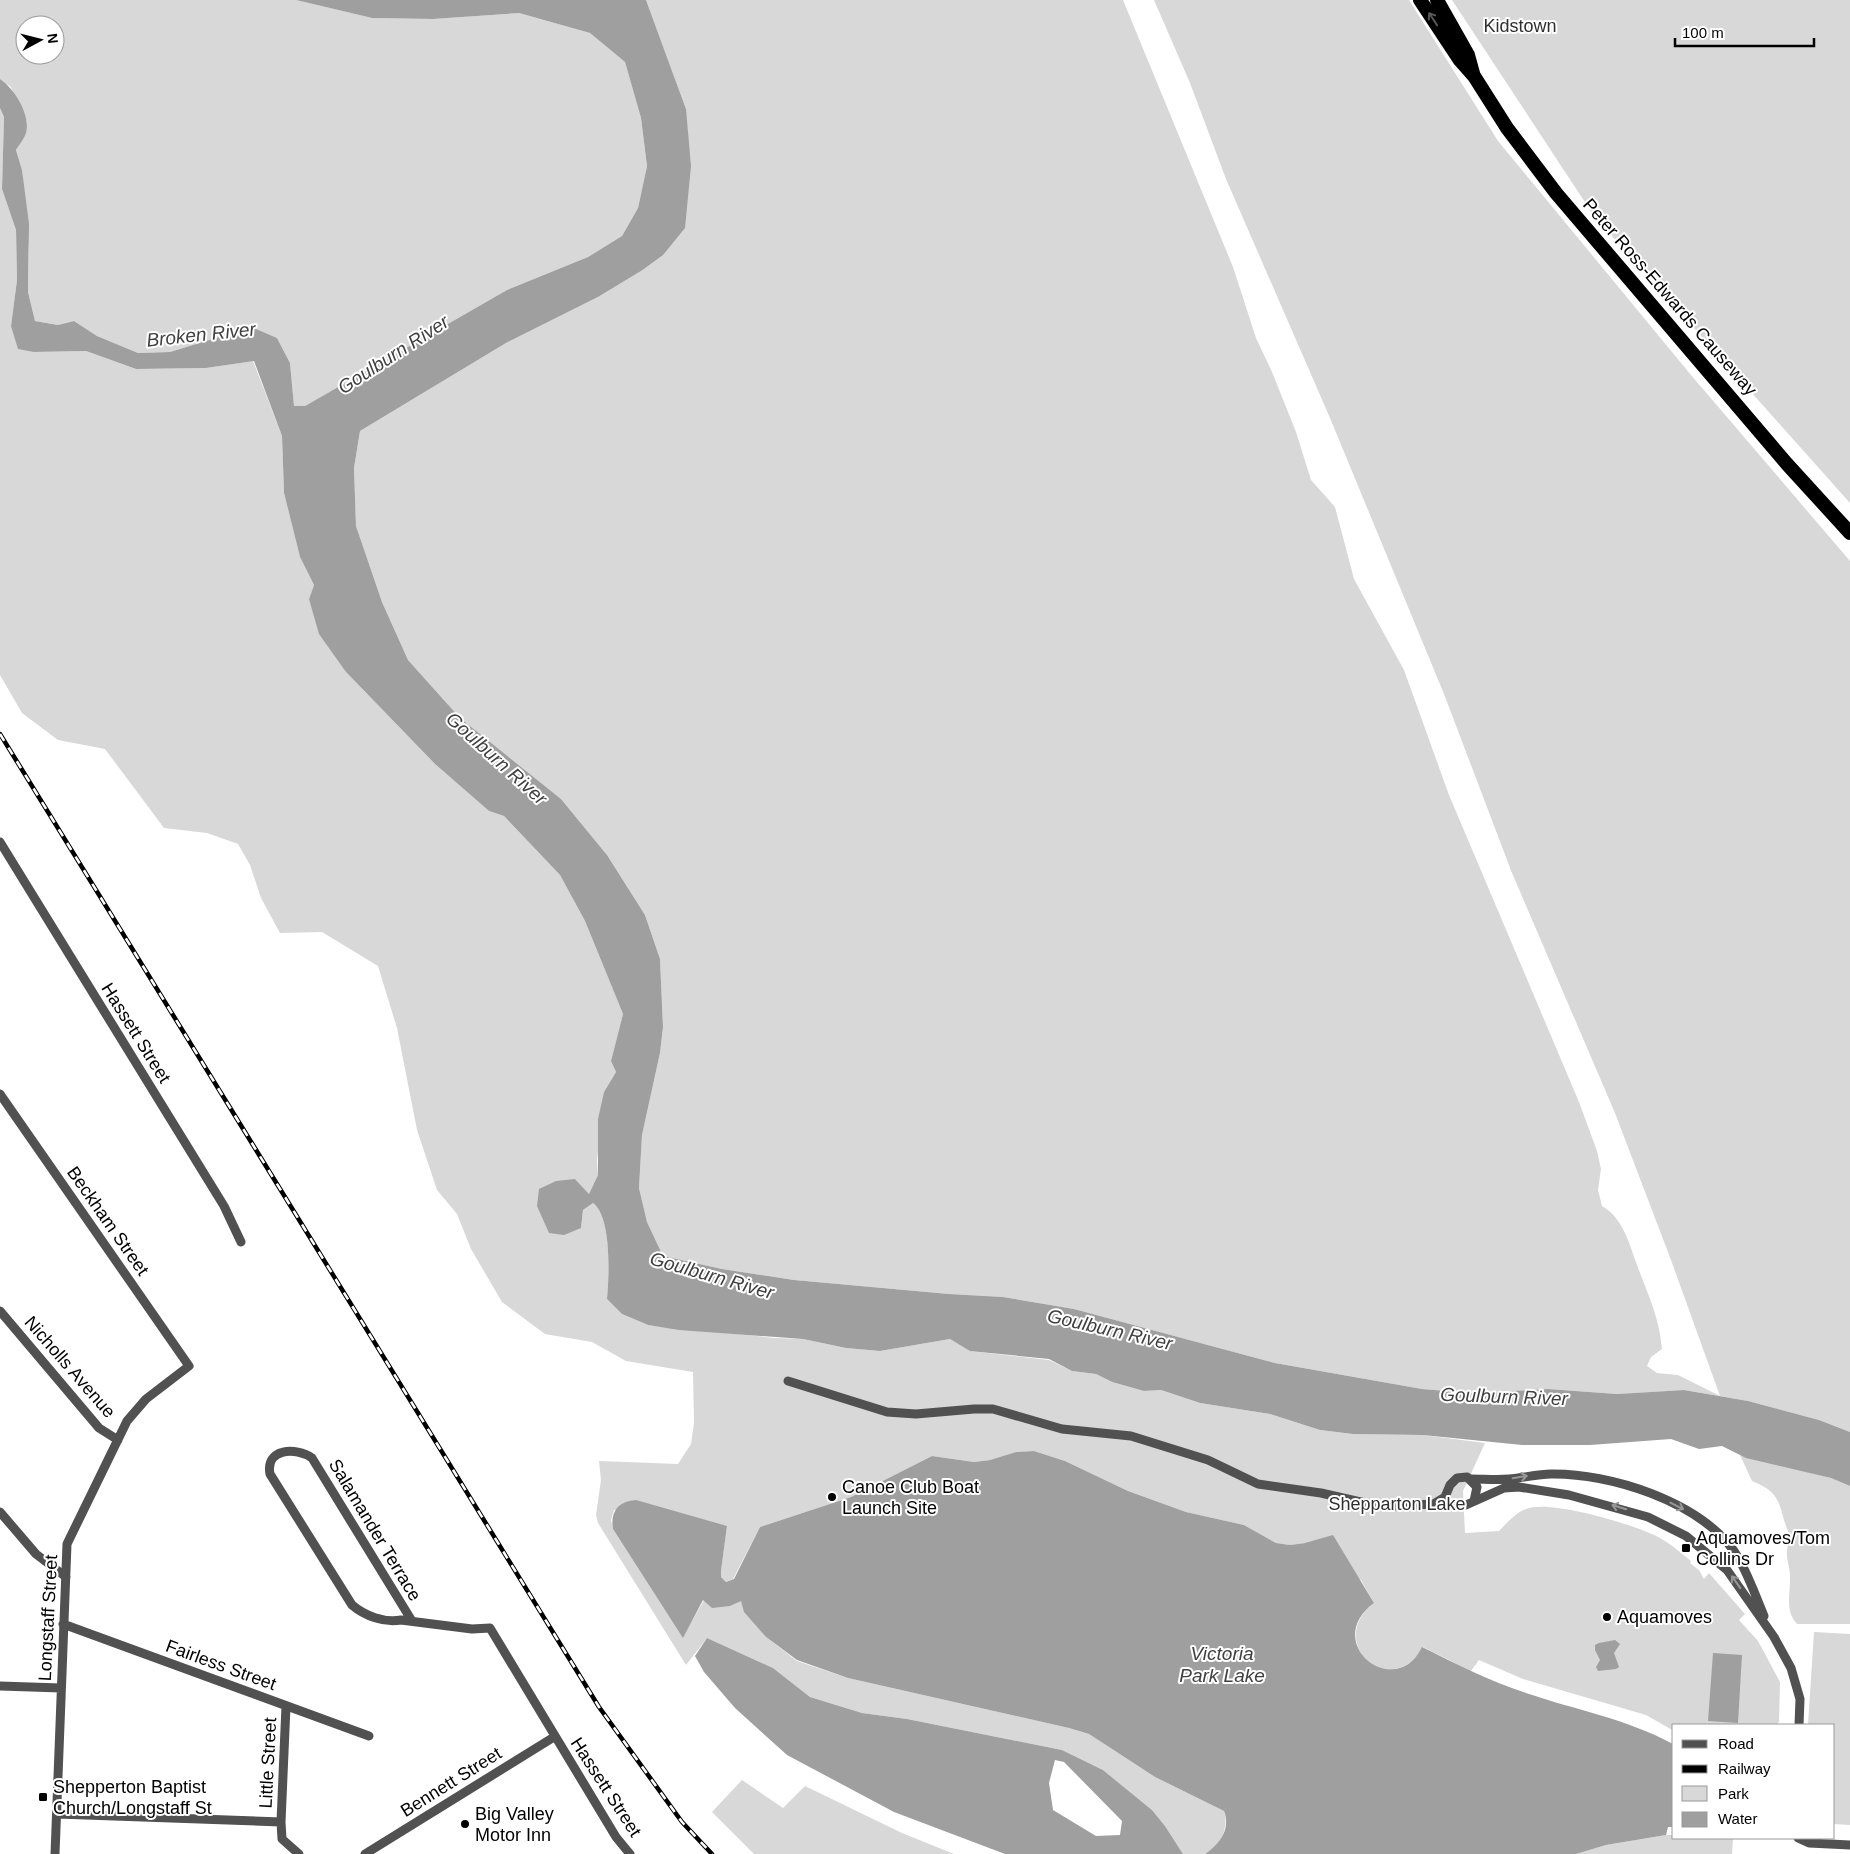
<svg xmlns="http://www.w3.org/2000/svg" width="1850" height="1854" viewBox="0 0 1850 1854" font-family="Helvetica,sans-serif">
  <rect width="100%" height="100%" fill="#fff"/>
  <path fill="#d8d8d8" fill-rule="evenodd" d="M0 0H296L372 18 433 19 519 13 590 33 625 62 641 118 647 166 638 208 622 236 588 257 507 290 305 406H294L290 363 277 338 252 327 170 352 138 353 97 336 74 321 58 325 35 321 28 292 29 250 22 170 16 150 26 133 11 87 0 79ZM25 25H55V55H25Z
    M646 0H1123L1233 267 1256 338 1272 372 1296 432 1311 480 1335 507 1354 579 1404 670 1449 795 1579 1102 1597 1151 1601 1169 1598 1190 1602 1206C1623 1218 1629 1243 1637 1265 1648 1295 1659 1316 1662 1349L1651 1357 1647 1366 1657 1373 1678 1375 1720 1396 1671 1260 1615 1113 1512 873 1444 694 1330 418 1226 179 1190 83 1154 0H1409L1498 141 1691 375 1850 561V1432L1819 1420 1748 1401 1684 1390 1617 1394 1548 1389 1470 1393 1422 1389 1275 1363 1074 1309 1003 1297 949 1294 794 1280 722 1269 663 1256 647 1222 639 1188 642 1135 660 1053 663 1027 660 959 645 915 607 855 561 799 460 718 408 660 382 602 356 526 354 468 360 431 506 343 598 297 641 271 686 109Z
    M1452 0H1850V503L1594 216Z
    M0 108 4 117 2 189 16 230 17 280 11 326 34 352 86 351 136 369 206 368 253 361 282 436 284 493 300 557 314 585 309 599 346 672 435 764 489 811 504 816 560 875 585 921 623 1014 611 1061 616 1072 604 1092 597 1161 598 1175 589 1194 575 1179 581 1228 583 1210 593 1203C612 1219 609 1275 607 1299L622 1314 648 1325 775 1338 803 1339 846 1348 880 1351 950 1339 971 1351 1049 1360 1072 1371 1096 1374 1112 1382 1144 1391 1161 1390 1200 1403 1270 1414 1320 1430 1353 1434 1423 1435 1485 1443 1463 1491 1465 1533 1499 1531C1507 1523 1515 1513 1526 1509 1549 1499 1637 1525 1660 1538 1671 1544 1681 1553 1691 1561L1690 1563 1699 1570 1704 1579 1709 1573 1745 1614 1739 1620 1758 1641 1780 1682 1779 1722 1776 1725H1674V1731L1646 1715 1523 1679 1479 1660 1471 1671 1423 1647C1392 1702 1323 1643 1374 1603L1361 1580 1305 1543 1290 1545 1276 1543 1244 1525 1186 1512 1128 1491 1065 1461 1034 1451 1016 1452 990 1460 974 1462 932 1456 851 1497 760 1527 733 1579 726 1582 721 1577V1571L727 1526 614 1510 611 1520 613 1529 683 1637 704 1600 730 1606 741 1600 766 1637 797 1661 848 1678 1069 1728 1089 1734 1155 1777 1224 1811C1229 1825 1221 1851 1203 1854 1197 1854 1189 1854 1183 1854L1165 1826 1152 1810 1103 1770 1062 1750 907 1719 862 1713 810 1697 773 1668 707 1638 686 1665 598 1523 596 1515 601 1480 599 1461 678 1464 691 1444 694 1423 693 1372 626 1361 592 1342 545 1334 502 1302 471 1249 457 1214 437 1190 417 1130 397 1028 378 966 322 932 280 933 261 898 250 865 238 844 207 833 164 828 105 749 58 740 22 713 0 675Z
    M1740 1455 1831 1478 1850 1486V1624H1797C1784 1609 1791 1593 1790 1575 1790 1567 1786 1559 1787 1551 1787 1546 1791 1542 1790 1536 1777 1507 1785 1494 1752 1481Z
    M1814 1632 1850 1634V1825L1834 1824V1725H1808Z
    M742 1780 783 1808 805 1786 902 1833 954 1854H754L712 1812Z
    M1666 1835H1674V1838H1733L1732 1854H1576L1606 1845Z"/>
  <path fill="#9f9f9f" fill-rule="evenodd" d="M296 0H646L686 109 691 166 685 228 663 255 641 271 598 297 506 343 360 431 354 468 356 526 382 602 408 660 460 718 561 799 607 855 645 915 660 959 663 1027 660 1053 642 1135 639 1188 647 1222 663 1256 722 1269 794 1280 949 1294 1003 1297 1074 1309 1275 1363 1422 1389 1471 1393 1548 1389 1617 1394 1684 1390 1748 1401 1819 1420 1850 1432V1486L1831 1478 1746 1458 1722 1446 1699 1449 1671 1439 1590 1445H1522L1423 1435 1353 1434 1320 1430 1270 1414 1200 1403 1161 1390 1144 1391 1112 1382 1096 1374 1072 1371 1049 1359 970 1351 950 1339 880 1351 846 1348 803 1339 679 1330 648 1325 622 1314 607 1299C609 1276 612 1218 593 1203L583 1210 581 1228 564 1235 549 1233 537 1206 539 1189 556 1181 575 1179 589 1194 598 1175V1119L604 1092 616 1072 611 1061 623 1014 585 921 560 875 504 816 489 811 435 764 346 672 319 634 309 599 314 585 300 557 284 493 282 436 254 361 206 368 136 369 86 351 34 352 18 349 11 326 17 280 16 230 2 189 4 117 0 108V79C14 88 31 115 26 133 24 139 19 145 16 150L22 170 29 224 28 292 35 321 58 325 74 321 97 336 138 353 170 352 252 327 277 338 290 363 294 406H305L507 290 588 257 622 236 638 208 647 166 641 118 625 62 590 33 519 13 433 19 372 18Z
    M1034 1451 1065 1461 1128 1491 1186 1512 1244 1525 1276 1543 1290 1545 1305 1543 1333 1535 1374 1603C1320 1643 1396 1702 1422 1647 1456 1664 1490 1681 1526 1693 1576 1710 1627 1719 1673 1744L1674 1747 1673 1827H1668L1666 1835 1606 1845 1576 1854H1205C1220 1844 1231 1829 1224 1811L1155 1777 1089 1734 1069 1728 848 1678 797 1660 766 1637 744 1612 741 1601 730 1606 712 1608 703 1600 683 1638 613 1529C610 1512 618 1501 636 1500L727 1526 721 1571V1577L726 1582 734 1579 760 1527 851 1497 932 1456 974 1462 990 1460 1016 1452Z
    M707 1638 773 1668 810 1697 862 1713 907 1719 1062 1750 1103 1770 1152 1810 1165 1826 1183 1854H1005L894 1812 787 1755 735 1708 704 1672 695 1656ZM1055 1760 1064 1762 1122 1821 1120 1835 1096 1836 1053 1810 1049 1783Z
    M1615 1640 1620 1644 1614 1653 1619 1667 1616 1669 1598 1671 1596 1667 1600 1660 1595 1650V1645L1599 1643Z
    M1713 1653 1742 1655 1738 1723 1708 1721Z"/>
  <g fill="none" stroke-linecap="round" stroke-linejoin="round">
    <path stroke="#515151" stroke-width="9" d="M0 842 224 1206 241 1242
      M0 1094 189 1366 146 1399 127 1421 67 1544 55 1854
      M0 1311 99 1428 118 1440
      M788 1381 887 1412 916 1414 974 1409H993L1062 1429 1131 1436 1208 1460 1258 1484 1321 1493 1365 1503 1394 1506 1434 1504 1466 1505 1504 1488 1519 1487 1569 1495 1648 1517 1686 1536 1727 1570 1774 1637 1791 1668 1800 1699 1799 1725
      M1471 1479C1484 1479 1497 1480 1509 1479 1523 1478 1537 1474 1551 1474 1610 1473 1698 1501 1734 1551 1747 1570 1755 1595 1764 1616
      M1435 1503 1445 1497 1450 1485 1457 1478 1467 1477 1477 1487 1474 1501
      M0 1512 36 1554 66 1577
      M412 1621 312 1458C296 1447 265 1448 270 1474L352 1605C365 1616 384 1623 401 1620L472 1629 490 1628 616 1837 630 1854
      M63 1624 369 1736
      M0 1686 61 1688
      M57 1814 281 1822 282 1839 299 1854
      M281 1822 286 1706
      M1798 1838 1809 1843 1850 1845
      M365 1854 554 1737"/>
    <path stroke="#000" stroke-width="14" d="M1420 0 1459 59 1474 76 1507 128 1556 193 1787 464 1850 533
      M1437 0 1468 55 1473 73"/>
    <defs>
      <path id="rail" d="M0 734 599 1707 682 1822 712 1854"/>
    </defs>
    <use href="#rail" stroke="#000" stroke-width="4.5"/>
    <use href="#rail" stroke="#fff" stroke-width="2.5" stroke-dasharray="8" stroke-linecap="butt"/>
  </g>
  <defs><path id="oneway-shaft" d="M-6 0H5M1.5-3L5.5 0L1.5 3" fill="none" stroke-width="1.6" stroke-linecap="round" stroke-linejoin="round" transform="scale(1.25)"/></defs>
  <use stroke="#595959" href="#oneway-shaft" transform="translate(1433 19) rotate(-123)"/>
  <g stroke="#979797">
    <use href="#oneway-shaft" transform="translate(1520 1477) rotate(-9)"/>
    <use href="#oneway-shaft" transform="translate(1677 1506) rotate(27)"/>
    <use href="#oneway-shaft" transform="translate(1619 1507) rotate(-163)"/>
    <use href="#oneway-shaft" transform="translate(1736 1582) rotate(-125)"/>
  </g>
  <g fill="#000" stroke="#fff" stroke-width="2">
    <circle cx="832" cy="1497" r="5"/>
    <rect x="1681" y="1543" width="10" height="10" rx="2.5"/>
    <circle cx="1607" cy="1617" r="5"/>
    <rect x="38" y="1792" width="10" height="10" rx="2.5"/>
    <circle cx="465" cy="1824" r="5"/>
  </g>
  <g text-anchor="middle" stroke-width="4" stroke-linejoin="round" paint-order="stroke">
    <g font-size="18" fill="#2f2f2f" stroke="#fff">
      <text x="1520" y="32">Kidstown</text>
      <text x="1397" y="1510">Shepparton Lake</text>
    </g>
    <g font-size="18" fill="#000" stroke="#fff">
      <text transform="translate(1670 297) rotate(49)" y="6">Peter Ross-Edwards Causeway</text>
      <text transform="translate(136 1033) rotate(58)" y="6">Hassett Street</text>
      <text transform="translate(108 1221) rotate(55)" y="6">Beckham Street</text>
      <text transform="translate(70 1367) rotate(49)" y="6">Nicholls Avenue</text>
      <text transform="translate(375 1530) rotate(59)" y="6">Salamander Terrace</text>
      <text transform="translate(48 1618) rotate(-87)" y="6">Longstaff Street</text>
      <text transform="translate(221 1665) rotate(20)" y="6">Fairless Street</text>
      <text transform="translate(268 1763) rotate(-87)" y="6">Little Street</text>
      <text transform="translate(451 1782) rotate(-32)" y="6">Bennett Street</text>
      <text transform="translate(606 1787) rotate(57)" y="6">Hassett Street</text>
    </g>
    <g font-size="18" fill="#000" stroke="#fff" text-anchor="start">
      <text x="842" y="1493">Canoe Club Boat<tspan x="842" dy="21">Launch Site</tspan></text>
      <text x="1696" y="1544">Aquamoves/Tom<tspan x="1696" dy="21">Collins Dr</tspan></text>
      <text x="1617" y="1623">Aquamoves</text>
      <text x="53" y="1793">Shepperton Baptist<tspan x="53" dy="21">Church/Longstaff St</tspan></text>
      <text x="475" y="1820">Big Valley<tspan x="475" dy="21">Motor Inn</tspan></text>
    </g>
    <g font-size="19" font-style="italic" fill="#404040" stroke="#fff">
      <text transform="translate(201 334) rotate(-6)" y="7">Broken River</text>
      <text transform="translate(393 354) rotate(-33)" y="7">Goulburn River</text>
      <text transform="translate(497 758) rotate(42)" y="7">Goulburn River</text>
      <text transform="translate(712 1275) rotate(16)" y="7">Goulburn River</text>
      <text transform="translate(1110 1329) rotate(13)" y="7">Goulburn River</text>
      <text transform="translate(1504 1396) rotate(2)" y="7">Goulburn River</text>
      <text x="1222" y="1660">Victoria<tspan x="1222" dy="22">Park Lake</tspan></text>
    </g>
  </g>
  <rect x="1672" y="1724" width="162" height="115" fill="#ffffff" stroke="#999999"/>
  <rect x="1682" y="1740" width="25" height="8" fill="#515151" stroke="#999999"/>
  <text x="1718" y="1749" font-size="15" fill="#000000">Road</text>
  <rect x="1682" y="1765" width="25" height="8" fill="#000000" stroke="#999999"/>
  <text x="1718" y="1774" font-size="15" fill="#000000">Railway</text>
  <rect x="1682" y="1786" width="25" height="15" fill="#d8d8d8" stroke="#999999"/>
  <text x="1718" y="1799" font-size="15" fill="#000000">Park</text>
  <rect x="1682" y="1812" width="25" height="15" fill="#9f9f9f" stroke="#999999"/>
  <text x="1718" y="1824" font-size="15" fill="#000000">Water</text>
  <g transform="translate(40 40) rotate(83)"><circle r="24" fill="#ffffff" stroke="#999999"/>
  <path d="M0-4L9 19L0 12L-9 19Z" fill="#000000"/>
  <text y="-8" font-size="14" font-weight="bold" text-anchor="middle" fill="#000000">N</text>
  </g>
  <path d="M1675 38v8h139v-8" fill="none" stroke="#000000" stroke-width="2.5"/>
  <text x="1682" y="38" font-size="15" fill="#000000" stroke="#ffffff" stroke-width="4" paint-order="stroke">100 m</text>
</svg>
